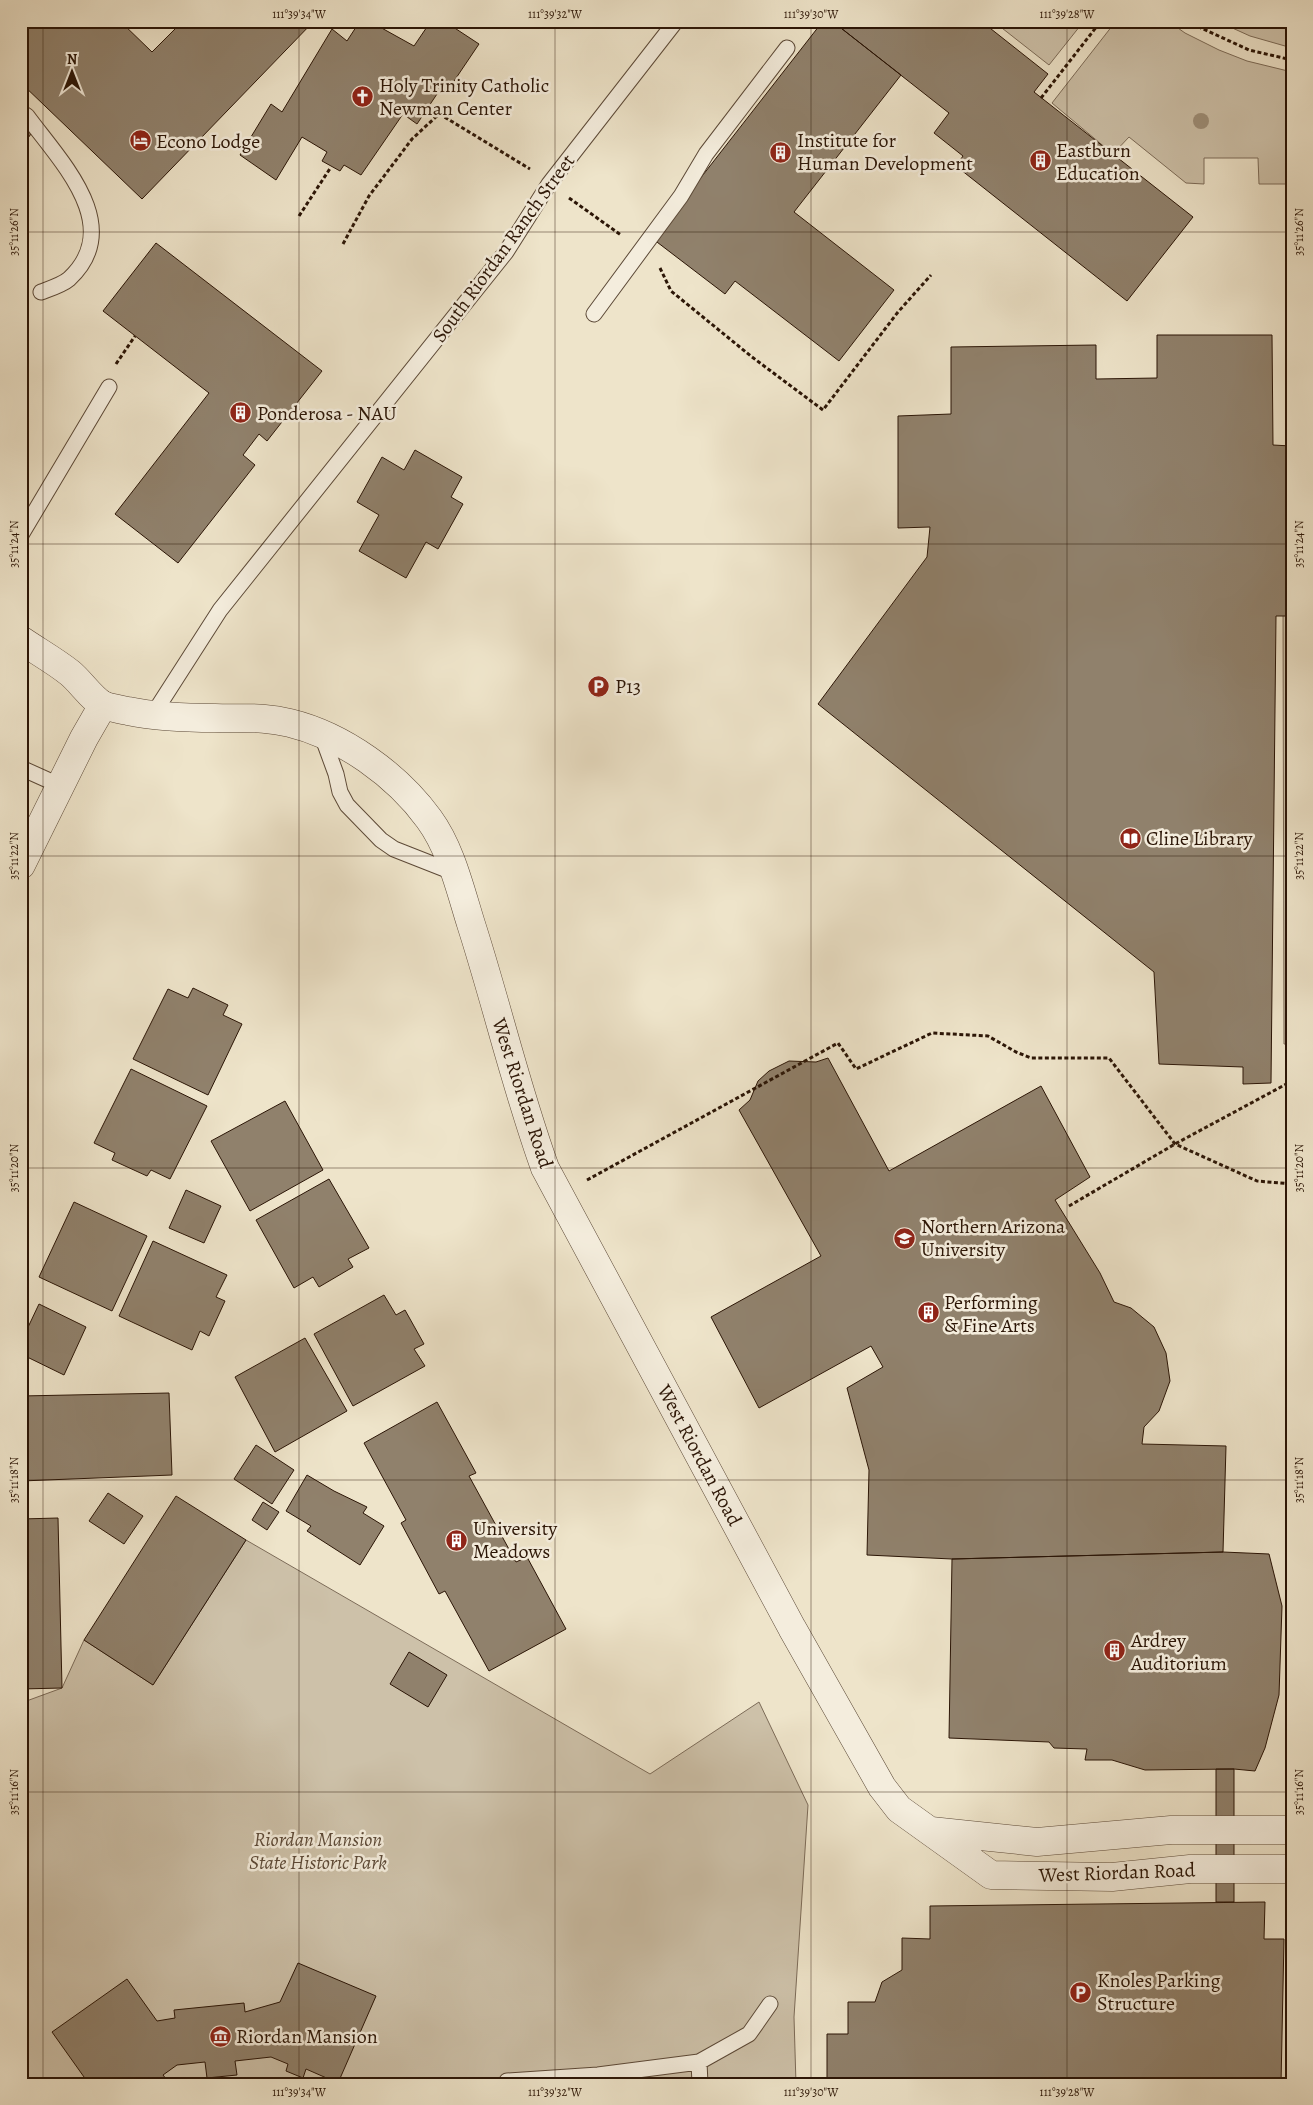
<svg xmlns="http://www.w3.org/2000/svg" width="1313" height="2105" viewBox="0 0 1313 2105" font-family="Alegreya,serif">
  <rect width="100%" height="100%" fill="#eee4ca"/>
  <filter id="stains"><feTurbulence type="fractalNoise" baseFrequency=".004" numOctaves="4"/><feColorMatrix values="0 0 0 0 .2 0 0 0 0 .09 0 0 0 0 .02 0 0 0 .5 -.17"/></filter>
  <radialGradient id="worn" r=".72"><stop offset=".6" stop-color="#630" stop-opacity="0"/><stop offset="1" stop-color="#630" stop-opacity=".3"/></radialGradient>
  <path fill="#cdc1a9" stroke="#7c6b58" d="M993 21H1084L1049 65Z
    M1116 21H1168L1185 33 1219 50 1247 61 1292 72V184H1259L1258 158H1204V184L1186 183 1129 137 1113 154 1052 103Z
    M1217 21H1292V48L1250 36Z
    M1283 599H1292V1044H1284Z
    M246 1540 650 1774 759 1702 808 1805 794 2017 796 2084H21V1703L62 1688 84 1640 153 1685Z"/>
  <path fill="#90816c" stroke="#2b1506" d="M21 21H120L152 52 183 21H314L142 199 21 83Z
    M360 21H369L414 46 431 21H444L479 44 448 90 441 88 417 124 403 114 361 175 344 165 340 171 322 161 327 152 302 137 276 180 240 155 271 104 282 112 332 29 347 41Z
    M823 21H832L901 75 794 212 894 290 839 361 735 281 725 294 653 239Z
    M832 21H981L1048 74 1034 92 1193 217 1127 301 956 166 963 156 934 133 949 113Z
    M21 125 31 134 21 147Z
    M156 243 322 371 267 441 259 434 243 455 255 465 178 563 115 514 209 393 103 311Z
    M1157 335H1272L1273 445 1291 446 1292 616H1276L1271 1083 1243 1084V1067L1159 1064 1154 972 818 704 927 557 930 527 898 528V416L951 414V347L1096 345V379L1157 378Z
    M415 450 462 477 451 497 463 504 438 549 426 542 406 578 359 551 379 515 357 502 382 457 404 470Z
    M193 988 228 1005 223 1015 242 1024 208 1095 133 1059 168 989 188 998Z
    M828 1058 889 1171 1041 1086 1090 1177 1055 1200 1100 1273 1114 1302 1131 1308 1154 1327 1166 1353 1170 1381 1159 1411 1144 1427 1142 1444 1226 1446 1223 1552 952 1559 867 1555 869 1470 847 1388 883 1367 871 1346 759 1408 711 1317 821 1256 739 1110 750 1100 758 1081 769 1071 789 1061 816 1062Z
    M131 1069 207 1106 170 1179 151 1170 147 1176 112 1160 115 1153 94 1143Z
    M285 1101 323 1170 250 1211 211 1141Z
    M329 1179 369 1248 348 1259 353 1267 319 1287 313 1277 294 1288 256 1220Z
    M186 1190 221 1206 204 1243 169 1228Z
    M74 1202 147 1236 112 1311 39 1277Z
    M153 1241 227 1275 216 1297 225 1301 209 1336 200 1331 192 1350 119 1316Z
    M384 1295 396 1315 405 1310 424 1344 414 1349 425 1366 353 1406 314 1334Z
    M39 1304 86 1327 64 1375 21 1354V1342Z
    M305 1338 347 1411 275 1452 235 1377Z
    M169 1393 172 1475 21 1481V1396Z
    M437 1402 476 1473 469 1476 516 1562 527 1557 566 1629 489 1671 445 1591 439 1594 401 1523 406 1520 364 1443Z
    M256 1445 294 1470 272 1504 234 1479Z
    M307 1475 334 1491 367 1507 363 1513 384 1526 360 1565 307 1531 311 1526 286 1511Z
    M108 1493 143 1516 124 1544 89 1521Z
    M176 1496 246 1540 153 1685 84 1640Z
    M263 1502 279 1512 267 1530 252 1520Z
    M58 1518 62 1688 21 1689V1519Z
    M1223 1552 1269 1554 1282 1606 1279 1695 1265 1748 1255 1771 1234 1769 1145 1770 1112 1760H1085L1087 1749 1054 1748 1049 1742 949 1738 952 1559Z
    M409 1652 447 1675 428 1707 390 1684Z
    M1216 1769H1234V1902H1216Z
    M1265 1902 1264 1939H1284L1281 2084H827V2034H848V2002H875L882 1982 902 1970V1938L930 1939V1906Z
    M298 1963 376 1996 338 2083 306 2069 303 2078 286 2071 288 2064 271 2057 235 2061 237 2075 207 2078 205 2062 177 2065 163 2075 170 2084H89L52 2032 127 1979 157 2021 175 2018 174 2010 244 2003 245 2012 280 2002Z"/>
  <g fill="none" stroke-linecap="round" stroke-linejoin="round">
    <defs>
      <path id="service" d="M21 112 27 116C60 161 126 226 69 279 62 285 49 289 41 292
        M594 314 681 196 706 154 787 48
        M21 535 109 387
        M152 716 220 610 506 252 549 184 676 21
        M321 733 336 774 340 792 347 805 381 840 394 849 455 873
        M21 768 61 786
        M699 2062 700 2084
        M506 2084 507 2081 598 2075 699 2062 749 2034 770 2004"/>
      <path id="minor" d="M21 865 84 738 103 705"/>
      <path id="tertiary" d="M21 640C37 651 55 661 70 673 80 681 92 699 103 705 110 708 120 709 128 711 157 717 186 718 215 718 242 719 263 716 290 723 343 736 397 775 429 819 451 849 460 889 471 924 497 1005 516 1088 545 1168L792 1628 882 1787 899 1809 991 1875 1112 1877 1190 1869H1292
        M931 1831 1037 1842 1171 1830H1292"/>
    </defs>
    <use href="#service" stroke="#5c4937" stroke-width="17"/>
    <use href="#minor" stroke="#5c4937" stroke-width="29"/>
    <use href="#tertiary" stroke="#5c4937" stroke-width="29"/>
    <path stroke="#2b1506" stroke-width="3" stroke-dasharray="4 2.5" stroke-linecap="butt" d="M1186 21 1249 50 1292 60
      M1041 98 1101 21
      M428 107 530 169
      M569 198 621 235
      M299 216 331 167
      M343 244 369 196 412 139 439 114
      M660 268 671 291 752 357 823 410 898 312 931 275
      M116 364 135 336
      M587 1180 838 1043 856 1069 932 1033 988 1036 1016 1052 1031 1058H1109L1175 1144 1257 1181 1292 1184
      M1069 1206 1175 1144 1292 1081"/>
    <use href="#service" stroke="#f4eddd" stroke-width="15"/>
    <use href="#minor" stroke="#f4eddd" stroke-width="28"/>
    <use href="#tertiary" stroke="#f4eddd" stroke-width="28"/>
  </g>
  <circle fill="#9e8f79" cx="1201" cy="121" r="8"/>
  <path fill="none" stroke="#2b1506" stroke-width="1" stroke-opacity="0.45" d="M43 21V2084M299 21V2084M555 21V2084M811 21V2084M1067 21V2084M21 232H1292M21 544H1292M21 856H1292M21 1168H1292M21 1480H1292M21 1792H1292"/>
  <defs>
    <symbol id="church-disc" viewBox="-11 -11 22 22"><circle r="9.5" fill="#8f2418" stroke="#f4eddd"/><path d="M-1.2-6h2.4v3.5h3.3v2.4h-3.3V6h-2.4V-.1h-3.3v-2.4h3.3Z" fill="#fff"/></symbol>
    <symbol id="hotel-disc" viewBox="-11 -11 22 22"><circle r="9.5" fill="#8f2418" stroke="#f4eddd"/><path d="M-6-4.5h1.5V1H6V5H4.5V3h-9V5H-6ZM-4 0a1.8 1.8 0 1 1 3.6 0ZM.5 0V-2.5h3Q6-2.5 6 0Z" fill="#fff"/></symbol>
    <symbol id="building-disc" viewBox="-11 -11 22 22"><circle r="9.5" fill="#8f2418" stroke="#f4eddd"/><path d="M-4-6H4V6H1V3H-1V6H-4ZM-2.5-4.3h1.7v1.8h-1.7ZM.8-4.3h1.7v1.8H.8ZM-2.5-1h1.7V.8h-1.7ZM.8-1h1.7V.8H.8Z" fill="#fff"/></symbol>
    <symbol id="parking-disc" viewBox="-11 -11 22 22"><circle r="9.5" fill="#8f2418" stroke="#f4eddd"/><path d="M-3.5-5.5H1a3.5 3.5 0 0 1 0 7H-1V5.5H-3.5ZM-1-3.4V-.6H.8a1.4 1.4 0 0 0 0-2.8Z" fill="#fff"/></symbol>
    <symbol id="library-disc" viewBox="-11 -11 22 22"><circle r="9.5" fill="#8f2418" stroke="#f4eddd"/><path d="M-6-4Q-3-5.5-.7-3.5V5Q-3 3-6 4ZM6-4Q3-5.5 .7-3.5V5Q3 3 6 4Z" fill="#fff"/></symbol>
    <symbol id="university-disc" viewBox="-11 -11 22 22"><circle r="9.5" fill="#8f2418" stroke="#f4eddd"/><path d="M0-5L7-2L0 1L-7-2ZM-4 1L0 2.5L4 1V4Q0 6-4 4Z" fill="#fff"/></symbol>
    <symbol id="museum-disc" viewBox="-11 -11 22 22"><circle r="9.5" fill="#8f2418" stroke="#f4eddd"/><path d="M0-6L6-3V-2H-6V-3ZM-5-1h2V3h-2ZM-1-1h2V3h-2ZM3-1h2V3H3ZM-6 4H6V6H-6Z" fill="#fff"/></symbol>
  </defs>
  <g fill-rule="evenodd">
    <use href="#church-disc" x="350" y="84" width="25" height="25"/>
    <use href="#hotel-disc" x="128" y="128" width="25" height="25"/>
    <use href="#building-disc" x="768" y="140" width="25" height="25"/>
    <use href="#building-disc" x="1028" y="148" width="25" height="25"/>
    <use href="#building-disc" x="228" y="400" width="25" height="25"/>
    <use href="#parking-disc" x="586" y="674" width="25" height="25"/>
    <use href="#library-disc" x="1118" y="826" width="25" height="25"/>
    <use href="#university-disc" x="892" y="1226" width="25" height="25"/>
    <use href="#building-disc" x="916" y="1300" width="25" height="25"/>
    <use href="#building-disc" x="444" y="1528" width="25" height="25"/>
    <use href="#building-disc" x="1102" y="1638" width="25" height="25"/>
    <use href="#parking-disc" x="1068" y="1980" width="25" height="25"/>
    <use href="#museum-disc" x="208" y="2024" width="25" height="25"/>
  </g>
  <g text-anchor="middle" stroke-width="5" stroke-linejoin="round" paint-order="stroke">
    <g font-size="20" fill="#2b1506" stroke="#f4eddd" text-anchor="start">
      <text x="379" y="92">Holy Trinity Catholic<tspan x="379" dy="23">Newman Center</tspan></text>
      <text x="797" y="147">Institute for<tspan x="797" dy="23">Human Development</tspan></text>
      <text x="156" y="148">Econo Lodge</text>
      <text x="1056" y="157">Eastburn<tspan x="1056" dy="23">Education</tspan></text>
      <text x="257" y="420">Ponderosa - NAU</text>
      <text x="615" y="693">P13</text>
      <text x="1146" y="845">Cline Library</text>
      <text x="921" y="1233">Northern Arizona<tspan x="921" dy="23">University</tspan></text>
      <text x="944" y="1309">Performing<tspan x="944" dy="23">&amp; Fine Arts</tspan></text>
      <text x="473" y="1535">University<tspan x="473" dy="23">Meadows</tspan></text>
      <text x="1131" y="1647">Ardrey<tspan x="1131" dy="23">Auditorium</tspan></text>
      <text x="1097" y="1987">Knoles Parking<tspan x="1097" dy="23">Structure</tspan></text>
      <text x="236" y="2043">Riordan Mansion</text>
    </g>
    <g font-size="20" fill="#2b1506" stroke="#f4eddd">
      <text transform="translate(503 248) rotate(-54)" y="7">South Riordan Ranch Street</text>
      <text transform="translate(523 1093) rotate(72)" y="7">West Riordan Road</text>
      <text transform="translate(700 1455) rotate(62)" y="7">West Riordan Road</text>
      <text transform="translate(1117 1872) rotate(-2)" y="7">West Riordan Road</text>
    </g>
    <g font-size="20" font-style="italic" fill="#5c4937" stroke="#f4eddd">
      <text x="318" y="1846">Riordan Mansion<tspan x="318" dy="23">State Historic Park</tspan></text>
    </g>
  </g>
  <rect width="1313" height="2105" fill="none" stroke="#eee4ca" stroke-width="55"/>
  <g transform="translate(72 72)" stroke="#f4eddd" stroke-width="4" paint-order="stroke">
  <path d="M0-4L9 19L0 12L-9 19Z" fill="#2b1506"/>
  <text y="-8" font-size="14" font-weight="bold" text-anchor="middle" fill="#2b1506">N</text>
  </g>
  <rect x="28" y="28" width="1258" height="2050" fill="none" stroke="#2b1506" stroke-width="2"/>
  <g font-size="12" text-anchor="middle" fill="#2b1506">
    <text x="299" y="18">111°39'34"W</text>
    <text x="555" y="18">111°39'32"W</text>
    <text x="811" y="18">111°39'30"W</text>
    <text x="1067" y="18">111°39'28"W</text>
    <text transform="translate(14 232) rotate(-90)" y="4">35°11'26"N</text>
    <text transform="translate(1299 232) rotate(-90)" y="4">35°11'26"N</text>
    <text transform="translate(14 544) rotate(-90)" y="4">35°11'24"N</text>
    <text transform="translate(1299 544) rotate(-90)" y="4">35°11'24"N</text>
    <text transform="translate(14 856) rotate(-90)" y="4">35°11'22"N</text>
    <text transform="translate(1299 856) rotate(-90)" y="4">35°11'22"N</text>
    <text transform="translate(14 1168) rotate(-90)" y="4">35°11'20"N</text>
    <text transform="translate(1299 1168) rotate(-90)" y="4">35°11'20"N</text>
    <text transform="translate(14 1480) rotate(-90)" y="4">35°11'18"N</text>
    <text transform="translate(1299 1480) rotate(-90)" y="4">35°11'18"N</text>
    <text transform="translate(14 1792) rotate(-90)" y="4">35°11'16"N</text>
    <text transform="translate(1299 1792) rotate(-90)" y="4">35°11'16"N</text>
    <text x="299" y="2096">111°39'34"W</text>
    <text x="555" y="2096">111°39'32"W</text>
    <text x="811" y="2096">111°39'30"W</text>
    <text x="1067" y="2096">111°39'28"W</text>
  </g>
  <rect width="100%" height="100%" filter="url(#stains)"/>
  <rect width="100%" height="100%" fill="url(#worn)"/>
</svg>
